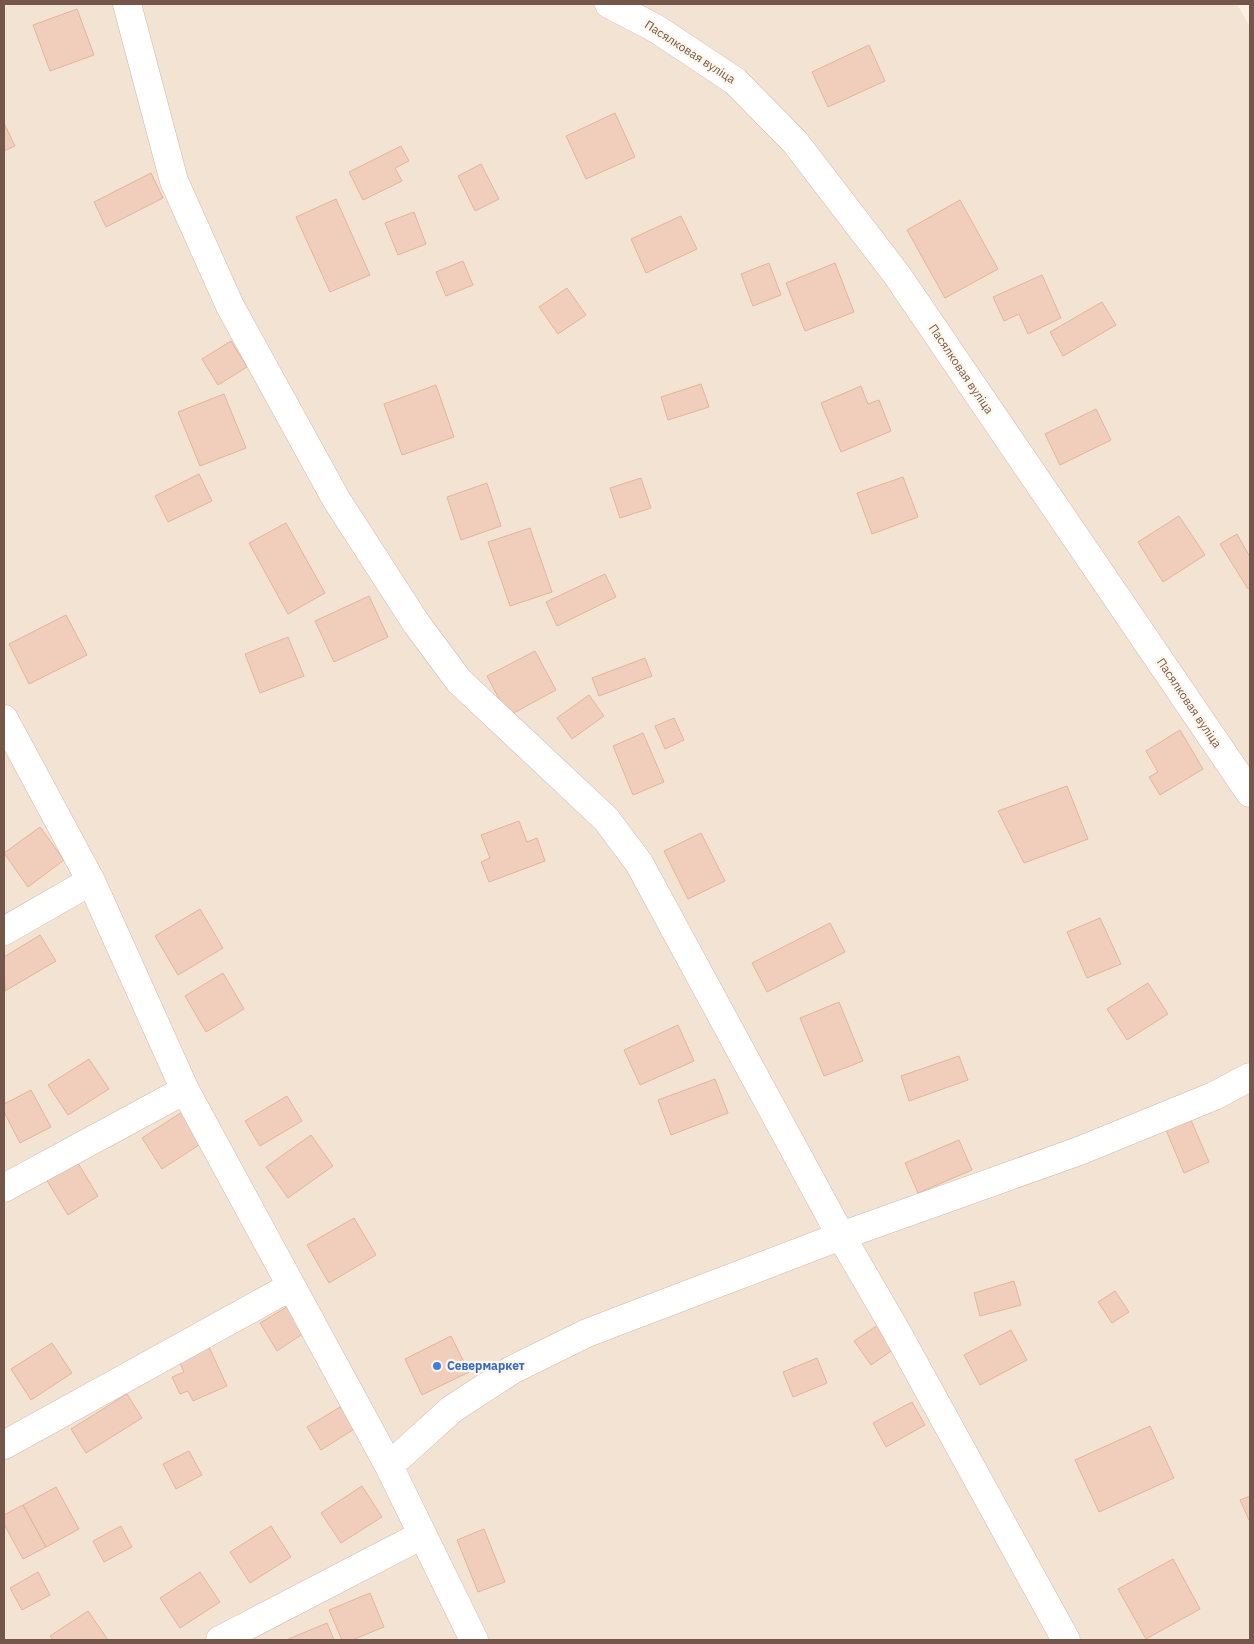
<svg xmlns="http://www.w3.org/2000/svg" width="1254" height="1644" viewBox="0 0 1254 1644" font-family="'IBM Plex Sans',sans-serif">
  <rect width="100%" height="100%" fill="#fcf1e4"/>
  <path fill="#f3e3d2" d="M4 4H1237L1250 27V1640H4Z"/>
  <path fill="#f1cebc" stroke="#e3b49c" d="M77 9 94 55 50 71 33 25Z
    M869 45 885 81 828 107 812 72Z
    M615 113 635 157 586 179 566 136Z
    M4 123 15 146 4 151Z
    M401 146 409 161 395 168 402 181 363 200 349 172Z
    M481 164 499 199 475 211 458 176Z
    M151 173 163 198 106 227 94 202Z
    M336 199 370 275 330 292 296 217Z
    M960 200 998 269 945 298 907 230Z
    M414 212 426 244 398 255 385 223Z
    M681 216 697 249 646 273 631 239Z
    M463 261 473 285 446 296 436 272Z
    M769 263 781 295 753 306 741 274Z
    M835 263 854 312 805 331 786 283Z
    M1042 275 1061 318 1028 334 1019 314 1004 321 993 297Z
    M567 288 586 315 558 334 539 307Z
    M1102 302 1116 325 1063 356 1050 332Z
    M231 341 247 367 218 385 202 359Z
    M701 384 709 407 668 420 661 397Z
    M436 385 454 437 402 455 384 404Z
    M861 386 868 404 879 400 891 431 841 452 821 403Z
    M224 394 246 448 200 466 178 412Z
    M1096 409 1111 440 1060 465 1045 434Z
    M199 474 212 501 168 522 155 496Z
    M903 477 918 517 872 534 857 493Z
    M641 478 651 508 620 518 610 488Z
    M487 483 501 526 461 540 447 497Z
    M1179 516 1205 555 1163 582 1138 542Z
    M286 523 325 593 288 614 249 543Z
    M530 528 552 592 510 606 488 542Z
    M1237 534 1250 557V588L1248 589 1220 544Z
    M605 574 616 597 557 626 546 602Z
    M369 596 388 637 334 662 315 621Z
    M66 615 87 655 29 684 9 644Z
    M288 637 304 676 260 693 245 654Z
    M535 651 556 690 508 716 487 676Z
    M645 658 652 676 599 696 592 678Z
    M589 695 604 716 572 739 557 718Z
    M674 718 684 740 665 749 655 726Z
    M1180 730 1203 769 1160 795 1149 777 1158 772 1146 751Z
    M643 733 664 782 633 795 613 746Z
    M1067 786 1088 839 1024 863 998 811Z
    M519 821 527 842 537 838 545 861 489 882 481 862 490 858 481 835Z
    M40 827 64 860 28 887 4 853Z
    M701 833 725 881 688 899 664 851Z
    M200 909 223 948 178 975 155 936Z
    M1100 918 1121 964 1087 978 1067 932Z
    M830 923 845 952 767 992 752 963Z
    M40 935 56 961 5 991 4 957Z
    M223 973 244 1009 206 1032 185 996Z
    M1148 983 1168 1014 1127 1040 1107 1009Z
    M839 1002 863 1061 824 1076 800 1018Z
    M678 1025 694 1061 640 1085 624 1050Z
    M959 1056 968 1080 909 1101 901 1076Z
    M89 1059 109 1089 68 1115 48 1085Z
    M715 1079 728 1113 671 1135 658 1100Z
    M31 1090 51 1127 20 1143 4 1112V1104Z
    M287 1096 302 1121 260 1146 245 1121Z
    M182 1112 202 1143 162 1169 142 1138Z
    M1191 1120 1209 1162 1184 1173 1166 1130Z
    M311 1135 333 1166 288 1198 266 1167Z
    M959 1140 972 1170 918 1193 905 1163Z
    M76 1160 98 1196 68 1215 46 1179Z
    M354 1218 376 1255 329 1283 307 1245Z
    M1014 1281 1021 1305 980 1316 974 1293Z
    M1115 1291 1129 1312 1112 1323 1098 1302Z
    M290 1305 307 1331 277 1351 260 1323Z
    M881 1323 897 1347 871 1365 854 1341Z
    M1011 1330 1027 1360 980 1385 964 1355Z
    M451 1336 469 1372 422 1395 405 1359Z
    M52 1343 72 1373 31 1400 11 1369Z
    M209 1347 227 1386 193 1401 188 1391 180 1394 172 1377 184 1372 179 1361Z
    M817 1358 827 1383 793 1397 783 1372Z
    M127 1394 142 1418 86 1453 71 1429Z
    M912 1402 925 1425 886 1447 873 1423Z
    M345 1404 359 1426 321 1450 307 1427Z
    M1150 1426 1174 1478 1099 1512 1075 1460Z
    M189 1451 202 1475 176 1489 163 1464Z
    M362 1486 382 1517 341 1543 321 1513Z
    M56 1487 79 1529 46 1547 23 1505Z
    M1250 1496V1522L1240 1500Z
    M23 1505 46 1547 23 1559 4 1524V1515Z
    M121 1526 132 1547 104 1562 93 1541Z
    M271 1526 291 1557 250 1583 230 1552Z
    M484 1529 505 1582 478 1592 457 1540Z
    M1173 1559 1200 1609 1146 1639 1118 1589Z
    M38 1572 50 1595 22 1610 10 1588Z
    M200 1572 220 1602 180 1628 160 1598Z
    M370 1593 384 1627 352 1640H342L329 1610Z
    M88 1611 108 1640H53L50 1636Z
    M327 1623 334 1640H286Z"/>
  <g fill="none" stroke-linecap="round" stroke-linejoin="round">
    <defs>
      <path id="street" d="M127 4 174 181 230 306 336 499 416 623 459 681 606 819 639 863 841 1236 894 1327 1066 1640
        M4 719 91 881 185 1090 389 1466 474 1640
        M4 931 91 881
        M4 1188 185 1090
        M4 1445 290 1287
        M389 1466 452 1409 512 1370 587 1333 841 1236 1079 1151 1214 1096 1250 1077
        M220 1640 422 1535"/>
      <path id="secondary" d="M609 4 655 28 735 81 795 142 897 275 1250 793"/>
    </defs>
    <use href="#street" stroke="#cfbbae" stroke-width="29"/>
    <use href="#secondary" stroke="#d2baab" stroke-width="29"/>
    <use href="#street" stroke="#fff" stroke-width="28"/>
    <use href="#secondary" stroke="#fff" stroke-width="28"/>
  </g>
  <circle fill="#3f7fe0" stroke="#fff6ea" stroke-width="2" cx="437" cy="1366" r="5"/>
  <g text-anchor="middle" stroke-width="4.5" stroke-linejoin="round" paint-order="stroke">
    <g font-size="12" fill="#74574a" stroke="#fff6ea">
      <text transform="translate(690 52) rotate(33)" y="4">Пасялковая вуліца</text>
      <text transform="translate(961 369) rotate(56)" y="4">Пасялковая вуліца</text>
      <text transform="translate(1189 703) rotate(56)" y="4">Пасялковая вуліца</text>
    </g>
    <g font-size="12" font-weight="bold" fill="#366cbe" stroke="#fff6ea" text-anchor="start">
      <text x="447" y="1370">Севермаркет</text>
    </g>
  </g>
  <rect width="1254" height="1644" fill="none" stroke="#74574a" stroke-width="10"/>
</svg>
